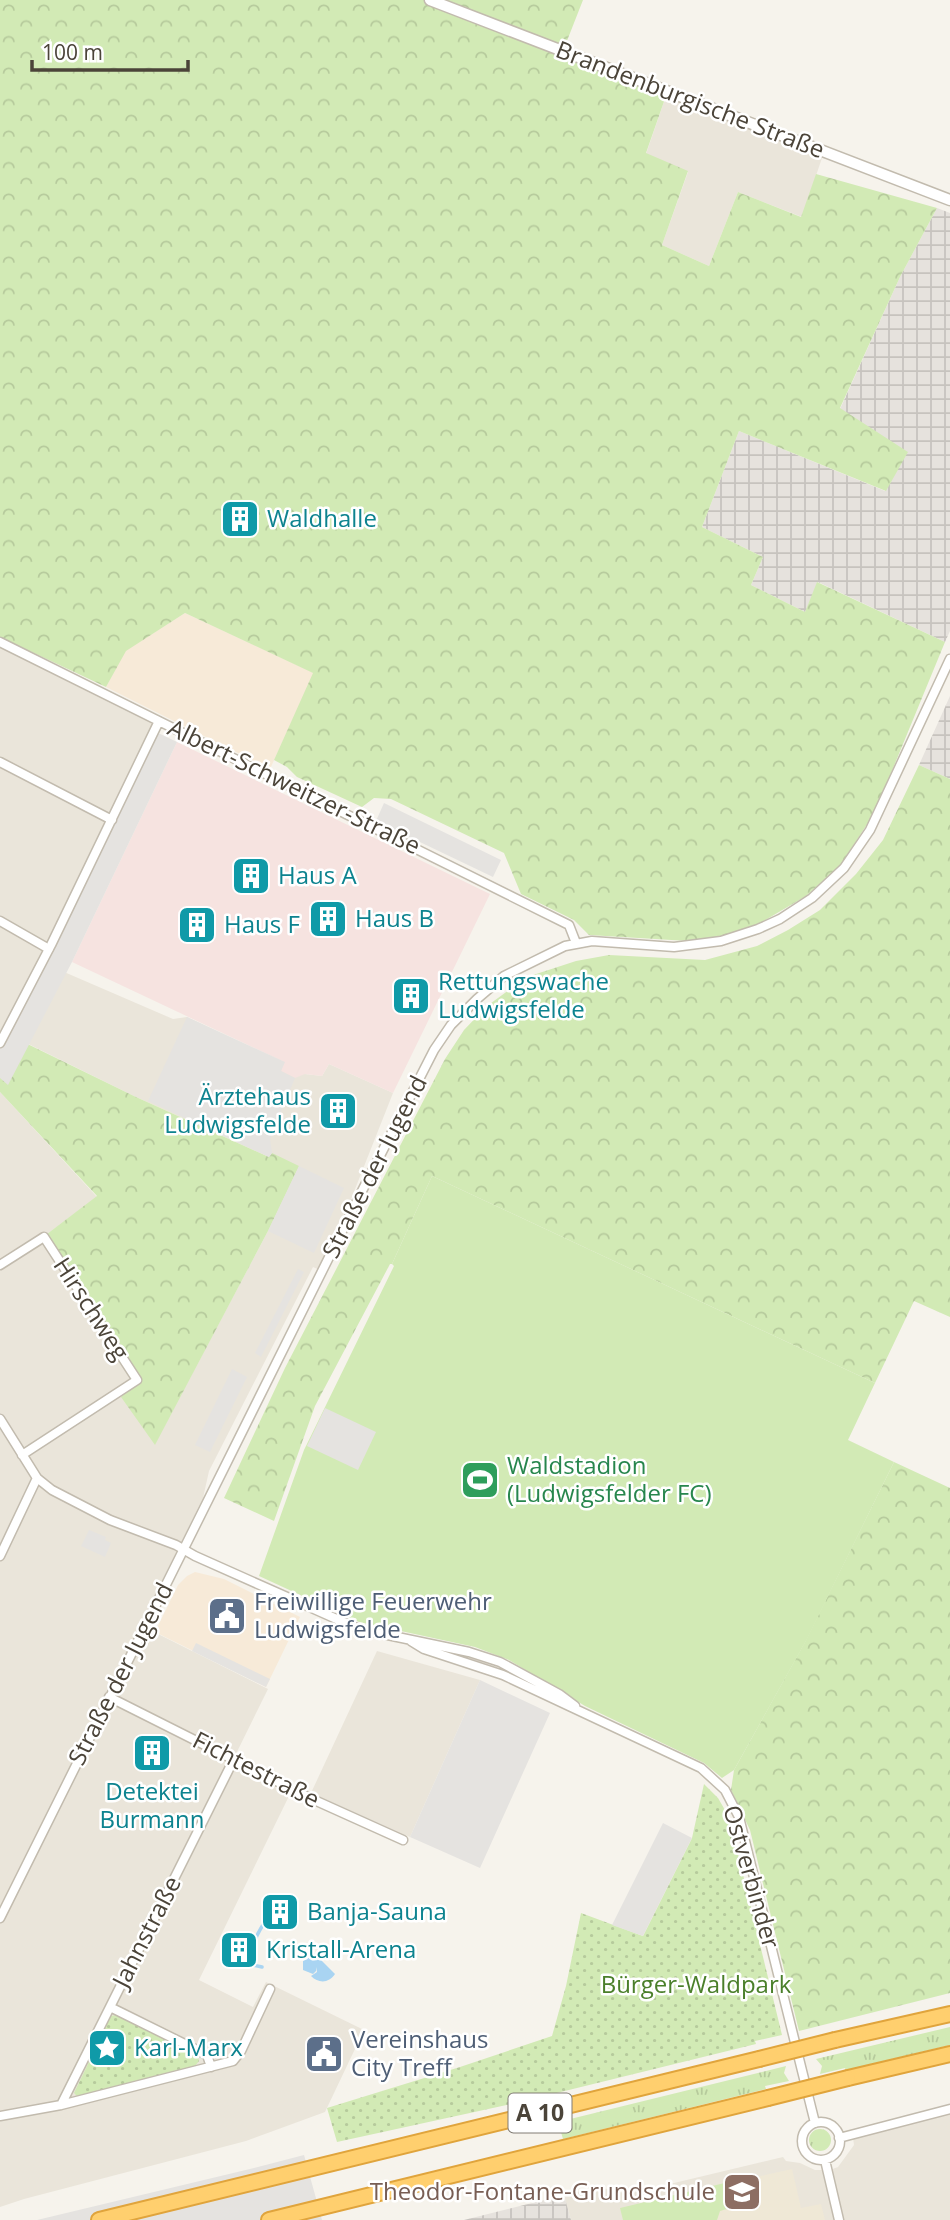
<svg xmlns="http://www.w3.org/2000/svg" width="950" height="2220" viewBox="0 0 950 2220" font-family="'Open Sans',sans-serif">
  <defs>
    <pattern id="industrial-grid" width="8" height="8" patternUnits="userSpaceOnUse" patternTransform="scale(1.75)"><rect width="8" height="8" fill="#e6e2dd"/><path d="M0 4h8M4 0v8" fill="none" stroke="#c7c3be"/></pattern>
    <pattern id="grass-tufts" width="24" height="20" patternUnits="userSpaceOnUse" patternTransform="scale(1.75)"><rect width="24" height="20" fill="#d2eab5"/><path d="M3 7l-1-3M5 7V3M7 7l1-3M15 17l-1-3M17 17v-4M19 17l1-3" fill="none" stroke="#b6ca9c"/></pattern>
    <pattern id="forest-crowns" width="20" height="18" patternUnits="userSpaceOnUse" patternTransform="scale(1.75)"><rect width="20" height="18" fill="#d2eab5"/><path d="M2 6a3 3 0 1 1 6 0M12 15a3 3 0 1 1 6 0" fill="none" stroke="#b6ca9c"/></pattern>
    <pattern id="park-dots" width="8" height="8" patternUnits="userSpaceOnUse" patternTransform="scale(1.75)"><rect width="8" height="8" fill="#d2eab5"/><path d="M2 2h.1M6 6h.1" fill="none" stroke="#b6ca9c" stroke-width="1.8" stroke-linecap="round"/></pattern>
  </defs>
  <rect width="100%" height="100%" fill="#f6f3ec"/>
  <path fill="#eae5da" d="M667 93 824 152 802 217 738 192 709 266 662 245 688 172 646 154Z
    M0 642 159 721 41 962 173 1019 187 1017 305 1074 322 1076 329 1064 393 1093 327 1260 322 1271 313 1267 209 1471 203 1498 140 1625 268 1689 230 1766 290 1794 199 1980 253 2007 266 1982 364 2030 325 2112 246 2141 24 2199 0 2207V1092L97 1197 47 1234 142 1381 155 1444 268 1231 269 1157 136 1097 6 1033 0 1043Z
    M377 1651 480 1680 410 1837 311 1793Z
    M950 2113V2220H571L564 2195 599 2187 628 2194 783 2157 786 2161 800 2163 815 2170H830L838 2167 854 2145 853 2138Z"/>
  <path fill="#f7ead8" d="M185 613 314 673 270 769 106 687 125 651Z
    M195 1572 224 1579 300 1617 266 1687 155 1632 178 1585 187 1576Z"/>
  <path fill="url(#industrial-grid)" d="M937 208 950 213V631L945 642 818 582 805 612 751 585 763 557 702 527 739 431 885 491 907 452 840 409 900 277Z
    M950 696V779L919 765Z
    M564 2195 571 2220H464Z"/>
  <path fill="#efe8d6" d="M792 2169 801 2208 821 2204 825 2220H623L620 2208Z"/>
  <path fill="#f6e3e0" d="M177 742 490 894 393 1093 329 1064 322 1076 305 1074 295 1078 281 1071 284 1062 72 962Z"/>
  <path fill="url(#grass-tufts)" d="M950 2027V2045L846 2070 845 2068 820 2074 822 2066 816 2059Z
    M786 2066 784 2073 789 2081 765 2086 766 2089 563 2139 558 2122Z
    M809 2140a11 11 0 1 1 22 0a11 11 0 1 1-22 0Z"/>
  <path fill="url(#forest-crowns)" d="M0 0H583L563 51 667 93 646 153 688 171 662 245 709 266 738 192 801 217 816 174 937 208 900 277 840 408 908 452 886 491 739 431 702 527 763 557 751 585 805 612 817 582 945 642 875 812 840 866 806 896 757 925 730 935 688 941 589 935 574 920 521 894 504 853 391 799 374 798 362 807 297 777 287 767 274 760 313 673 185 613 126 651 106 687 0 637Z
    M919 765 950 779V1317L914 1301 875 1383 432 1176 392 1264H390L315 1406 274 1521 224 1498 285 1368 445 1059 464 1030 487 1006 527 977 576 961 609 955 705 960 757 946 788 930 820 910 856 874 883 840Z
    M5 1033 136 1097 269 1157 272 1153 299 1166 268 1231 155 1445 121 1397 141 1380 47 1234 97 1196 0 1092V1043Z
    M894 1462 950 1488V1993L799 2031 750 1830 731 1790 734 1770 805 1642Z"/>
  <path fill="url(#park-dots)" d="M704 1784 718 1798 729 1817 782 2035 755 2041 756 2044 520 2102 337 2142 327 2108 460 2067 552 2036 566 1986 581 1913 643 1936 692 1838Z
    M116 2015 193 2051 198 2055 199 2061 195 2066 77 2096 74 2093 111 2016Z"/>
  <path fill="#d2eab5" d="M432 1176 875 1383 848 1440 894 1462 807 1639 734 1770 722 1778 704 1763 585 1706 509 1660 475 1647 359 1622 259 1576 304 1450 394 1266 392 1264Z
    M733 2181 740 2205 720 2211 717 2220H623L620 2208Z"/>
  <path fill="#e5e3e0" d="M154 731 177 742 72 962 8 1085 0 1078V1043Z
    M384 803 501 860 493 877 376 821Z
    M187 1017 285 1062 281 1071 295 1078 270 1139 272 1153 269 1157 148 1101Z
    M299 1166 344 1188 314 1253 268 1231Z
    M298 1269 304 1272 261 1357 255 1353Z
    M232 1369 247 1377 210 1452 195 1445Z
    M325 1408 376 1432 358 1470 307 1446Z
    M89 1530 106 1537 105 1540 111 1543 105 1557 81 1546Z
    M196 1643 270 1679 266 1687 192 1651Z
    M480 1680 550 1713 480 1868 410 1837Z
    M663 1823 692 1838 643 1936 612 1925Z
    M304 2155 322 2220H37L254 2168Z"/>
  <path fill="#a9d4f2" d="M314 1953 335 1974C329 1983 319 1984 311 1976L317 1972 316 1967V1971L313 1974 303 1970V1961L307 1958H315L312 1954Z"/>
  <g fill="none" stroke-linecap="round" stroke-linejoin="round">
    <path stroke="#a9d4f2" stroke-width="3.5" d="M262 1967 253 1965C249 1946 258 1932 268 1917"/>
    <defs>
      <path id="minor" d="M0 642 569 925 576 943
        M0 762 112 820
        M0 921 49 949
        M0 1043 51 945 159 721
        M0 1265 44 1237 137 1380 22 1455
        M0 1419 37 1478 52 1490 110 1520 176 1545 195 1556 359 1629 469 1652 500 1662 559 1694 575 1706
        M0 1556 37 1478
        M411 1641 424 1649 503 1675 701 1768 725 1790 739 1817 815 2123
        M109 1697 312 1799 403 1840
        M0 1918 362 1191 434 1050 451 1025 477 999 504 976 565 946 592 941 674 947 721 941 758 929 780 919 812 898 844 868 870 830 950 659
        M110 2007 207 2055 211 2067
        M61 2105 234 1759
        M0 2116 61 2105 233 2061 241 2051 270 1989
        M802 2141a19 19 0 1 1 38 0a19 19 0 1 1-38 0Z
        M839 2138 950 2109
        M825 2160 839 2220"/>
      <path id="tertiary" d="M430 0 950 200"/>
      <path id="motorway" d="M835 2040 950 2014
        M848 2078 950 2054
        M99 2220 759 2059
        M269 2220 768 2098"/>
    </defs>
    <use href="#minor" stroke="#c2bbae" stroke-width="11"/>
    <use href="#tertiary" stroke="#c2bbae" stroke-width="13"/>
    <use href="#motorway" stroke="#e0a43c" stroke-width="18"/>
    <use href="#minor" stroke="#fff" stroke-width="8"/>
    <use href="#tertiary" stroke="#fff" stroke-width="10"/>
    <use href="#motorway" stroke="#ffcf6e" stroke-width="14"/>
    <defs>
      <path id="motorway-bridge" d="M759 2059 835 2040
        M768 2098 848 2078"/>
    </defs>
    <use href="#motorway-bridge" stroke="#e0a43c" stroke-width="18" stroke-linecap="butt"/>
    <use href="#motorway-bridge" stroke="#ffcf6e" stroke-width="14"/>
  </g>
  <defs>
    <symbol id="building-square" viewBox="-11 -11 22 22"><rect x="-9" y="-9" width="18" height="18" rx="4" fill="#0f9aa8" stroke="#fff"/><path d="M-4-6H4V6H1V3H-1V6H-4ZM-2.5-4.3h1.7v1.8h-1.7ZM.8-4.3h1.7v1.8H.8ZM-2.5-1h1.7V.8h-1.7ZM.8-1h1.7V.8H.8Z" fill="#fff"/></symbol>
    <symbol id="stadium-square" viewBox="-11 -11 22 22"><rect x="-9" y="-9" width="18" height="18" rx="4" fill="#2e9e5b" stroke="#fff"/><path d="M0-5a6.5 5 0 1 0 0 10a6.5 5 0 1 0 0-10ZM-3.5-1.8h7v3.6h-7Z" fill="#fff"/></symbol>
    <symbol id="civic-square" viewBox="-11 -11 22 22"><rect x="-9" y="-9" width="18" height="18" rx="4" fill="#5c6f8a" stroke="#fff"/><path d="M-.6-6.5H3V-4.5H.6V-3L4-1V1h2V6H-6V1h2V-1L-.6-3ZM-1.2 2.5V6h2.4V2.5Z" fill="#fff"/></symbol>
    <symbol id="sight-square" viewBox="-11 -11 22 22"><rect x="-9" y="-9" width="18" height="18" rx="4" fill="#0f9aa8" stroke="#fff"/><path d="M0-6L1.8-2.2L6-1.7L2.9 1.2L3.7 5.4L0 3.3L-3.7 5.4L-2.9 1.2L-6-1.7L-1.8-2.2Z" fill="#fff"/></symbol>
    <symbol id="school-square" viewBox="-11 -11 22 22"><rect x="-9" y="-9" width="18" height="18" rx="4" fill="#8d6e63" stroke="#fff"/><path d="M0-5L7-2L0 1L-7-2ZM-4 1L0 2.5L4 1V4Q0 6-4 4Z" fill="#fff"/></symbol>
  </defs>
  <g fill-rule="evenodd">
    <use href="#building-square" x="218" y="497" width="44" height="44"/>
    <use href="#building-square" x="229" y="854" width="44" height="44"/>
    <use href="#building-square" x="306" y="897" width="44" height="44"/>
    <use href="#building-square" x="175" y="903" width="44" height="44"/>
    <use href="#building-square" x="389" y="974" width="44" height="44"/>
    <use href="#building-square" x="316" y="1089" width="44" height="44"/>
    <use href="#stadium-square" x="458" y="1458" width="44" height="44"/>
    <use href="#civic-square" x="205" y="1594" width="44" height="44"/>
    <use href="#building-square" x="130" y="1731" width="44" height="44"/>
    <use href="#building-square" x="258" y="1890" width="44" height="44"/>
    <use href="#building-square" x="217" y="1928" width="44" height="44"/>
    <use href="#sight-square" x="85" y="2026" width="44" height="44"/>
    <use href="#civic-square" x="302" y="2032" width="44" height="44"/>
    <use href="#school-square" x="720" y="2170" width="44" height="44"/>
  </g>
  <g text-anchor="middle" stroke-width="5" stroke-linejoin="round" paint-order="stroke">
    <rect fill="#fff" stroke="#817c74" stroke-width="2" x="508.5" y="2093.5" width="63" height="39" rx="5"/>
    <g font-size="23" font-weight="bold" fill="#4b4439">
      <text x="540" y="2121">A 10</text>
    </g>
    <g font-size="24" fill="#4b4439" stroke="#fff">
      <text transform="translate(690 100) rotate(21)" y="8">Brandenburgische Straße</text>
      <text transform="translate(294 787) rotate(26)" y="8">Albert-Schweitzer-Straße</text>
      <text transform="translate(375 1167) rotate(-63)" y="8">Straße der Jugend</text>
      <text transform="translate(91 1309) rotate(57)" y="8">Hirschweg</text>
      <text transform="translate(121 1674) rotate(-63)" y="8">Straße der Jugend</text>
      <text transform="translate(256 1770) rotate(27)" y="8">Fichtestraße</text>
      <text transform="translate(751 1877) rotate(74)" y="8">Ostverbinder</text>
      <text transform="translate(147 1932) rotate(-63)" y="8">Jahnstraße</text>
    </g>
    <g font-size="24" fill="#0d838f" stroke="#fff" text-anchor="start">
      <text x="267" y="527">Waldhalle</text>
      <text x="278" y="884">Haus A</text>
      <text x="355" y="927">Haus B</text>
      <text x="224" y="933">Haus F</text>
      <text x="438" y="990">Rettungswache<tspan x="438" dy="28">Ludwigsfelde</tspan></text>
      <text x="311" y="1105" text-anchor="end">Ärztehaus<tspan x="311" dy="28">Ludwigsfelde</tspan></text>
      <text x="152" y="1800" text-anchor="middle">Detektei<tspan x="152" dy="28">Burmann</tspan></text>
      <text x="307" y="1920">Banja-Sauna</text>
      <text x="266" y="1958">Kristall-Arena</text>
      <text x="134" y="2056">Karl-Marx</text>
    </g>
    <g font-size="24" fill="#27864d" stroke="#fff" text-anchor="start">
      <text x="507" y="1474">Waldstadion<tspan x="507" dy="28">(Ludwigsfelder FC)</tspan></text>
    </g>
    <g font-size="24" fill="#4e5e75" stroke="#fff" text-anchor="start">
      <text x="254" y="1610">Freiwillige Feuerwehr<tspan x="254" dy="28">Ludwigsfelde</tspan></text>
      <text x="351" y="2048">Vereinshaus<tspan x="351" dy="28">City Treff</tspan></text>
    </g>
    <g font-size="24" fill="#4a7f2a" stroke="#fff">
      <text x="696" y="1993">Bürger-Waldpark</text>
    </g>
    <g font-size="24" fill="#785e54" stroke="#fff" text-anchor="end">
      <text x="715" y="2200">Theodor-Fontane-Grundschule</text>
    </g>
  </g>
  <path d="M32 60v10h156v-10" fill="none" stroke="#4b4439" stroke-width="3.5"/>
  <text x="42" y="60" font-size="21" fill="#4b4439" stroke="#ffffff" stroke-width="5" paint-order="stroke">100 m</text>
</svg>
